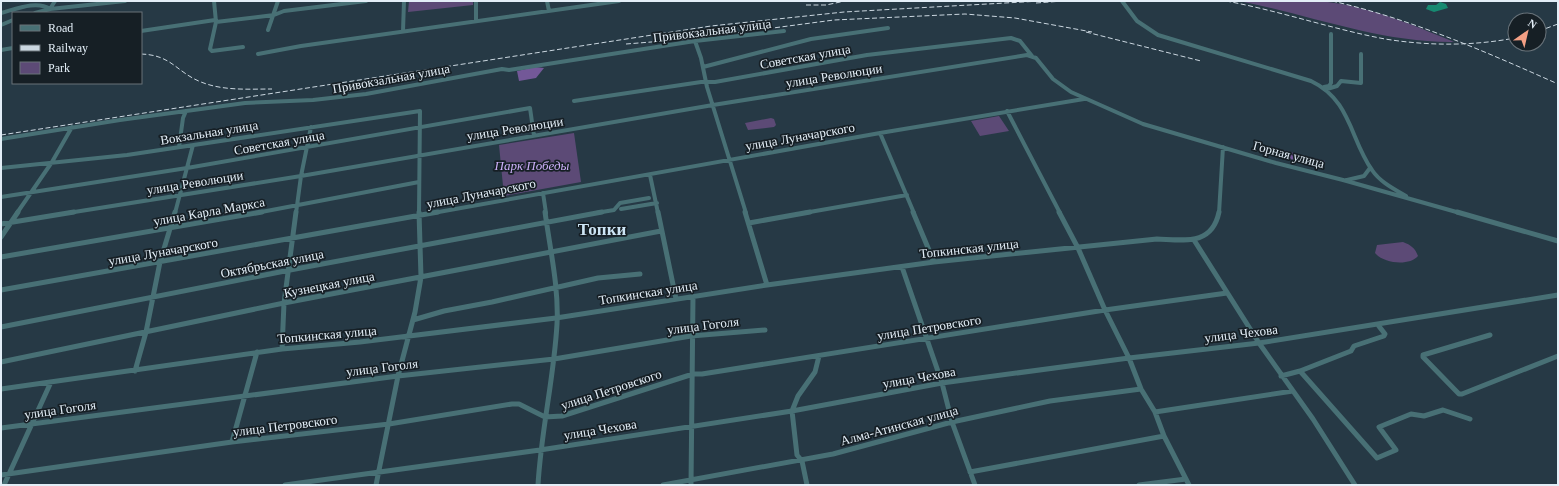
<svg xmlns="http://www.w3.org/2000/svg" width="1559" height="486" viewBox="0 0 1559 486" font-family="'Times New Roman',serif">
  <rect width="100%" height="100%" fill="#263945"/>
  <path fill="#5c4a76" d="M409 1H473V5L408 12Z
    M1239 1C1265 1 1293 0 1319 1 1366 5 1411 24 1454 42 1381 43 1310 15 1239 1Z
    M999 116 1009 131 980 136 971 121Z
    M771 118 774 119 776 125 774 127 748 130 745 123Z
    M574 133 581 182 504 196 499 145Z
    M1403 242C1411 245 1415 248 1418 256 1410 266 1384 264 1375 253L1377 245Z"/>
  <path fill="#735898" d="M535 67 544 68 536 78 519 81 517 71Z
    M1264 147 1274 148 1325 161 1323 164C1320 163 1317 164 1314 164 1304 164 1275 155 1266 151Z"/>
  <path fill="#178971" d="M1440 2 1446 4 1448 8 1434 12 1426 9 1428 5H1436Z"/>
  <g fill="none" stroke-linecap="round" stroke-linejoin="round">
    <path stroke="#487075" stroke-width="4" d="M214 1 216 22 210 49 212 51 243 47
      M476 1V20
      M547 1 549 11
      M1122 1 1137 21 1158 35 1311 81C1351 100 1350 139 1372 170 1380 182 1394 189 1406 196
      M1 13C16 9 37 0 50 9L55 1
      M35 13 50 9 125 1
      M216 22 274 15 284 11 366 1
      M1 25 13 20
      M268 30 278 1
      M141 31 215 20
      M403 31 404 1
      M695 41 701 58 707 87 746 213
      M1 50 13 48
      M258 54 301 46 619 1
      M703 67 811 39 888 28
      M1324 87 1329 86 1331 83V34
      M1327 89 1337 86 1341 81 1361 83V54
      M574 101 701 82H715L867 55 1011 38 1020 41 1032 56
      M1007 111 1060 213
      M880 133 914 213
      M1 139 120 120 245 103 313 100 366 94 502 69 509 70 695 41 784 31
      M179 147 183 118 186 111
      M1 168 127 155 420 111 419 213
      M650 175 658 213
      M1347 180 1364 176 1370 168
      M543 193 546 213
      M1 197 187 168 530 108 534 136
      M621 209 657 203
      M17 213 52 162 72 127
      M68 213 301 176 713 105 1027 55 1036 58 1053 79 1071 92 1143 124 1276 163 1343 180 1460 213
      M175 213 193 145
      M256 213 419 182
      M296 213 301 176 311 127
      M433 213 880 133 1084 99
      M596 213 614 210 620 203 649 198
      M804 213 907 195
      M1219 213 1223 147"/>
    <path stroke="#487075" stroke-width="5" d="M658 212 676 299
      M745 212 767 285
      M913 212 934 262
      M1059 212 1078 248 1105 310 1129 358 1141 389 1155 412 1164 436 1189 485
      M1457 212 1558 241
      M749 223 810 212
      M1 224 74 212
      M1 237 18 212
      M1194 240 1259 343 1313 419 1355 485
      M1 257 262 212
      M902 267 942 383 952 422 975 485
      M1 290 438 212
      M413 320 444 311 492 302 598 278 640 274
      M1 327 290 270 602 212
      M1490 335 1423 355V357L1459 394H1462L1558 356
      M282 349 284 303 296 212
      M1 362 284 303 661 231
      M135 371 146 332 160 262 175 212
      M1300 371 1351 351 1354 346 1384 336 1385 334 1378 325
      M1281 376 1300 371 1377 458 1396 450 1379 427 1411 414 1424 416 1443 410 1470 419
      M1 389 282 349 360 342 556 318 767 285 934 262 1157 239C1184 240 1212 246 1219 212
      M1155 412 1293 391
      M1 428 398 376 554 359 691 336 765 330
      M232 442 257 352
      M970 472 1164 436
      M1 475 232 442 389 424 512 404H519L545 417 562 416 693 374H702L1105 310 1227 293
      M4 485 51 382
      M285 485 540 450 792 411 942 383 1129 358 1259 343 1558 295
      M376 485 398 376 415 312 421 277 419 212
      M538 485C541 431 554 378 557 324 559 288 550 249 545 212
      M663 485 833 454 952 422 1050 401 1141 389
      M691 485 693 296
      M807 485 802 461 797 455 792 411 798 396 815 372 819 356
      M1139 485 1186 479"/>
    <path stroke="#cbd7e0" stroke-width="1" stroke-dasharray="5 2.5" stroke-linecap="butt" d="M1226 1C1280 11 1332 29 1385 39 1429 46 1472 46 1515 38
      M1332 1C1411 19 1484 51 1558 84
      M1036 3 1063 1
      M806 5H826L845 1
      M1539 31 1558 24
      M1086 32 1201 61
      M626 44 689 39 834 20 965 14 1015 18 1092 32
      M141 54C172 55 176 72 201 82 223 91 249 89 272 89
      M1 135 711 26 844 12 1041 1"/>
  </g>
  <g text-anchor="middle" stroke-width="3.5" stroke-linejoin="round" paint-order="stroke">
    <g font-size="13" fill="#e3eef7" stroke="#161f25">
      <text transform="translate(712 30) rotate(-7)" y="5">Привокзальная улица</text>
      <text transform="translate(805 56) rotate(-10)" y="5">Советская улица</text>
      <text transform="translate(834 75) rotate(-9)" y="5">улица Революции</text>
      <text transform="translate(391 78) rotate(-10)" y="5">Привокзальная улица</text>
      <text transform="translate(515 128) rotate(-9)" y="5">улица Революции</text>
      <text transform="translate(209 132) rotate(-9)" y="5">Вокзальная улица</text>
      <text transform="translate(800 136) rotate(-10)" y="5">улица Луначарского</text>
      <text transform="translate(279 142) rotate(-10)" y="5">Советская улица</text>
      <text transform="translate(1289 154) rotate(15)" y="5">Горная улица</text>
      <text transform="translate(195 182) rotate(-9)" y="5">улица Революции</text>
      <text transform="translate(481 193) rotate(-11)" y="5">улица Луначарского</text>
      <text transform="translate(209 211) rotate(-10)" y="5">улица Карла Маркса</text>
      <text transform="translate(969 248) rotate(-6)" y="5">Топкинская улица</text>
      <text transform="translate(163 251) rotate(-10)" y="5">улица Луначарского</text>
      <text transform="translate(272 263) rotate(-11)" y="5">Октябрьская улица</text>
      <text transform="translate(329 284) rotate(-11)" y="5">Кузнецкая улица</text>
      <text transform="translate(648 292) rotate(-9)" y="5">Топкинская улица</text>
      <text transform="translate(703 325) rotate(-7)" y="5">улица Гоголя</text>
      <text transform="translate(929 327) rotate(-9)" y="5">улица Петровского</text>
      <text transform="translate(1241 333) rotate(-7)" y="5">улица Чехова</text>
      <text transform="translate(327 334) rotate(-5)" y="5">Топкинская улица</text>
      <text transform="translate(382 367) rotate(-7)" y="5">улица Гоголя</text>
      <text transform="translate(919 377) rotate(-10)" y="5">улица Чехова</text>
      <text transform="translate(611 389) rotate(-18)" y="5">улица Петровского</text>
      <text transform="translate(60 409) rotate(-8)" y="5">улица Гоголя</text>
      <text transform="translate(285 425) rotate(-7)" y="5">улица Петровского</text>
      <text transform="translate(899 425) rotate(-15)" y="5">Алма-Атинская улица</text>
      <text transform="translate(600 429) rotate(-9)" y="5">улица Чехова</text>
    </g>
    <g font-size="13" font-style="italic" fill="#ccaff8" stroke="#161f25">
      <text x="532" y="170">Парк Победы</text>
    </g>
    <g font-size="17" font-weight="bold" fill="#cde5f5" stroke="#161f25">
      <text x="602" y="235">Топки</text>
    </g>
  </g>
  <rect width="1559" height="486" fill="none" stroke="#e3eef7" stroke-width="4"/>
  <rect x="12" y="12" width="130" height="72" fill="#161f25" stroke="#687279"/>
  <rect x="20" y="25" width="20" height="6" fill="#487075" stroke="#687279"/>
  <text x="48" y="32" font-size="12" fill="#e3eef7">Road</text>
  <rect x="20" y="45" width="20" height="6" fill="#cbd7e0" stroke="#687279"/>
  <text x="48" y="52" font-size="12" fill="#e3eef7">Railway</text>
  <rect x="20" y="62" width="20" height="12" fill="#5c4a76" stroke="#687279"/>
  <text x="48" y="72" font-size="12" fill="#e3eef7">Park</text>
  <g transform="translate(1527 32) rotate(34)"><circle r="19" fill="#161f25" stroke="#687279"/>
  <path d="M0-3L7 15L0 10L-7 15Z" fill="#f39f84"/>
  <text y="-6" font-size="11" font-weight="bold" text-anchor="middle" fill="#e3eef7">N</text>
  </g>
</svg>
